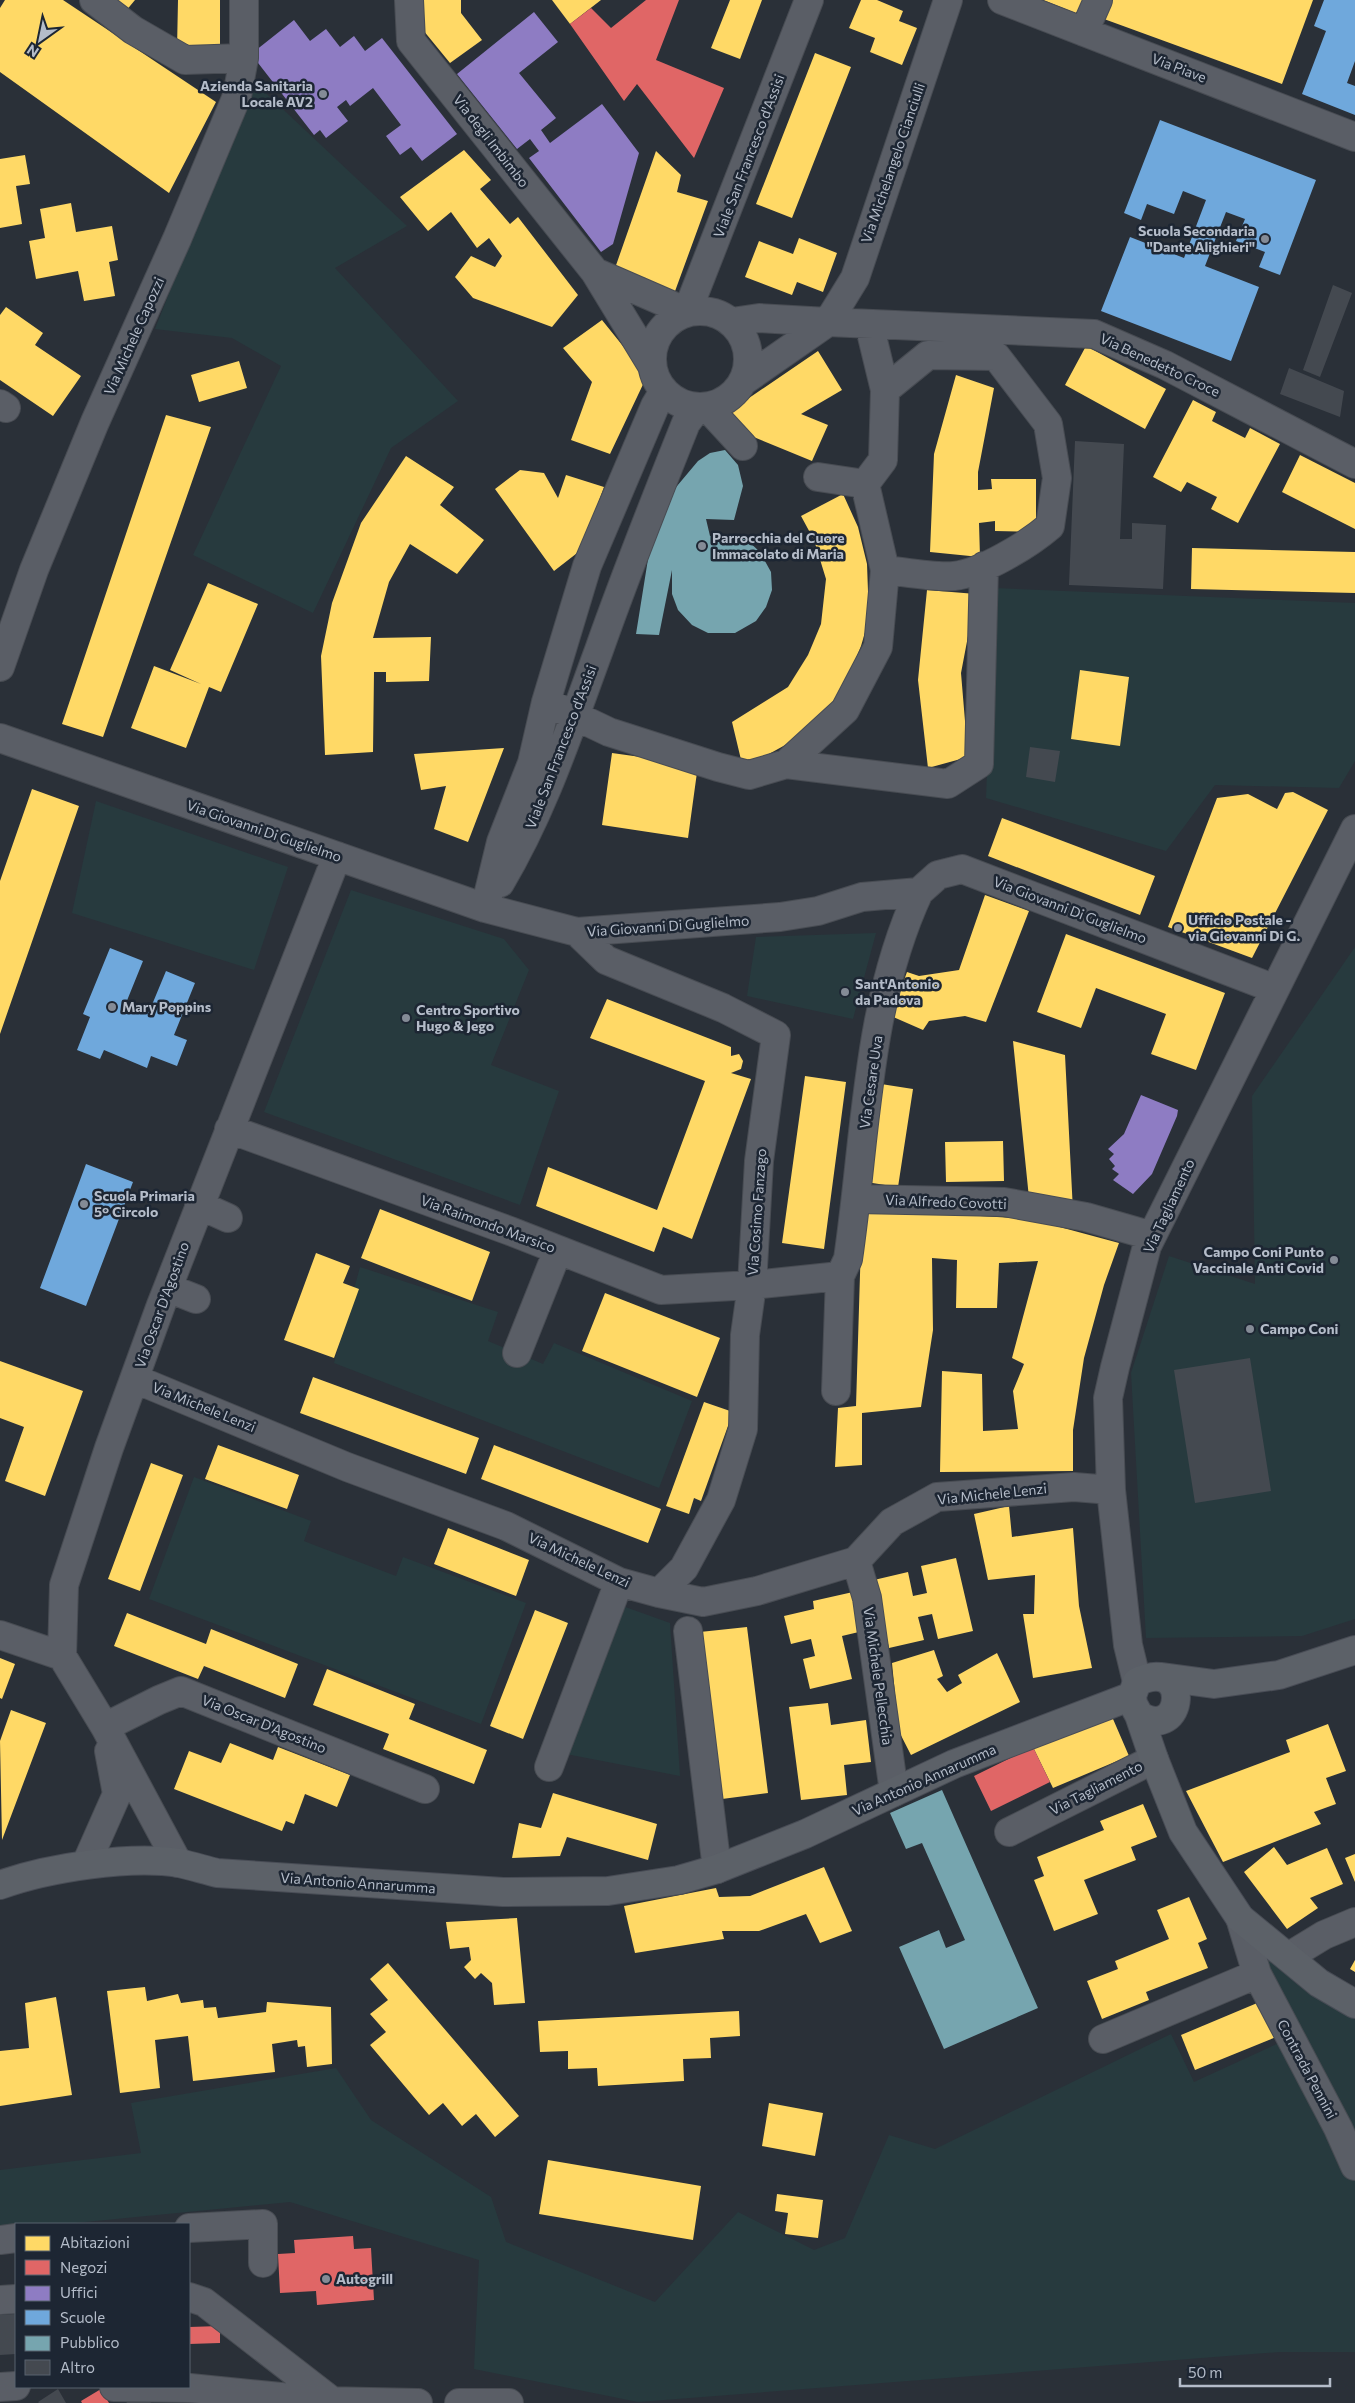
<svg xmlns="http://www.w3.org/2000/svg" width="1355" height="2403" viewBox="0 0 1355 2403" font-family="Commissioner,sans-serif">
  <rect width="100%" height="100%" fill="#2a3038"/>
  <path fill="#273a3e" d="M253 81 407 226 335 268 458 401 391 448 313 613 193 555 281 366 232 338 155 329Z
    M994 588 1355 603V761L1339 788 1215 785 1166 851 986 798Z
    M96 801 288 867 254 970 72 913Z
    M351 890 504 939 529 970 491 1065 559 1091 520 1205 264 1112Z
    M876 933 853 1019 747 996 756 937Z
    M1355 947V1619L1302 1636 1146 1638 1131 1373 1169 1256 1255 1284 1252 1096Z
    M360 1267 498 1312 488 1341 543 1364 554 1343 692 1401 659 1488 334 1363Z
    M194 1477 311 1521 304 1541 314 1545 396 1576 403 1557 526 1603 481 1724 149 1599Z
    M617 1604 670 1623 680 1776 566 1754Z
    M1252 1938 1355 2016V2352H1280L638 2402 474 2369 479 2260 290 2202 65 2224H16V2229L0 2231V2170L141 2153 131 2103 336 2068 371 2120 491 2197 506 2242 655 2302 738 2212 814 2250 845 2238 889 2135 935 2149 1171 2034 1194 2082 1281 2042Z"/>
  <path fill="#ffd966" d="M5 0H63L216 102 169 193 0 72V8Z
    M114 0H135L125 12Z
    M178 0H220V48L177 49Z
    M422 0H461V13L482 40 450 63 423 30Z
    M552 0H601L570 24Z
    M730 0H762L740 59 711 48Z
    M861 0H877L903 11 899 21 917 28 902 65 870 52 875 38 849 28Z
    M1043 0H1089L1083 16Z
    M1111 0H1313L1282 84 1104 19Z
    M815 53 851 67 792 218 756 204Z
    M464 150 491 180 480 189 510 224 518 217 578 295 552 327 473 298 455 277 471 256 495 267 502 256 489 238 477 248 451 212 428 231 400 197Z
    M656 151 681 175 677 192 708 201 674 294 614 271Z
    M25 155 30 184 16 186 22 224 0 228V159Z
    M71 203 76 232 112 226 118 260 109 262 115 296 84 301 78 271 36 279 29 241 45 238 40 209Z
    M799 238 837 253 823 292 797 282 792 295 745 277 759 241 793 254Z
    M6 307 43 333 35 345 81 376 53 416 0 380V315Z
    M602 320 647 376 610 454 571 440 592 382 563 348Z
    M1086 346 1166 389 1145 429 1065 385Z
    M818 351 842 390 801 414 828 425 812 461 744 433 730 411Z
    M239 361 247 388 199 402 191 375Z
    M956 375 994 388 978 472V490L992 489 991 479H1036V532L995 531V521L979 523 980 557 930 552 934 454Z
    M1193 400 1216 412 1212 421 1245 438 1250 428 1280 444 1238 523 1211 509 1217 497 1187 482 1181 492 1153 477Z
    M166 415 211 427 103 737 62 724Z
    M1300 455 1355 483V529L1282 492Z
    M406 456 454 487 440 505 484 540 457 574 410 544 389 582 373 638 431 637 429 681 386 682V672H374L373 752 325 755 321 656 332 603 361 523Z
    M520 470 544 473 558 498 566 475 604 487 581 550 554 571 495 489Z
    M843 494 858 527 867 564 869 619 861 646 847 680 826 712 798 738 743 768 732 722 788 687 808 655 821 624 826 579 814 540 801 516Z
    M1192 548 1355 552V593L1191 589Z
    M208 583 258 604 221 692 209 687 186 748 131 728 154 666 201 684 170 670Z
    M927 590 976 594 961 673 968 757 928 768 918 680Z
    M1080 670 1129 677 1120 746 1071 739Z
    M504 748 468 842 434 829 446 786 421 790 414 754Z
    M612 753 698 765 688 838 602 825Z
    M32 789 79 806 0 1034V881Z
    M1293 792 1328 810 1252 958 1168 927 1217 798 1248 794 1277 809 1285 793Z
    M1002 818 1155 876 1140 915 988 856Z
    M985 895 1029 911 986 1022 965 1016 929 1021 923 1030 891 1016 907 972 919 976 959 970Z
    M1066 934 1225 993 1196 1070 1151 1054 1166 1014 1096 988 1081 1028 1037 1012Z
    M607 999 731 1047V1056L739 1054 743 1061 741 1069 731 1073 751 1079 692 1239 663 1227 654 1252 536 1206 548 1167 657 1210 705 1081 590 1038Z
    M1013 1041 1065 1055 1073 1211 1029 1198Z
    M805 1076 846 1082 824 1249 782 1243Z
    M881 1084 913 1089 898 1187 866 1182Z
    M1003 1141 1004 1181 946 1182 945 1142Z
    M380 1209 490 1252 472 1301 361 1258Z
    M862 1209 1030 1219 1119 1243 1104 1285 1084 1358 1073 1430V1471L940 1472 942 1371 982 1374 983 1431 1018 1429 1013 1391 1024 1364 1012 1358 1038 1261 999 1263 997 1308H956L957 1260 932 1258 933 1330 921 1407 862 1413V1465L835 1467 838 1408 856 1406Z
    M316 1253 350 1266 343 1283 359 1289 334 1358 284 1340Z
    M605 1293 720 1338 697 1397 582 1351Z
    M0 1361 83 1391 45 1496 5 1481 24 1427 0 1418Z
    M313 1377 479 1438 466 1474 300 1413Z
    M704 1402 733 1412 701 1501 694 1498 689 1514 666 1506Z
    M218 1445 299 1475 287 1509 205 1479Z
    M494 1445 661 1509 648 1543 481 1479Z
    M151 1463 183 1475 140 1591 108 1579Z
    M1009 1506 1012 1537 1073 1528 1079 1606 1092 1668 1033 1678 1023 1614H1034L1035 1575 988 1580 974 1514Z
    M448 1528 529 1560 516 1596 434 1564Z
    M956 1558 973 1631 938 1639 932 1614 918 1617 924 1640 889 1648 874 1580 908 1572 913 1596 927 1593 921 1566Z
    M853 1592 863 1631 842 1636 852 1679 810 1689 803 1659 815 1656 811 1639 791 1644 784 1616 814 1609 813 1601Z
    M535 1610 568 1623 523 1739 490 1726Z
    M127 1613 206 1644 211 1629 298 1664 285 1698 204 1666 198 1679 114 1646Z
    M747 1627 768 1793 722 1799 700 1632Z
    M934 1650 943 1676 937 1679 947 1692 962 1683 958 1675 997 1653 1020 1702 911 1755 887 1708 896 1704 892 1663Z
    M0 1658 15 1664 2 1699 0 1698Z
    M327 1669 415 1704 409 1719 487 1750 474 1784 383 1749 389 1734 313 1705Z
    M828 1703 831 1725 866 1720 871 1762 844 1765 847 1795 801 1800 789 1707Z
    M11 1710 46 1723 2 1840 0 1741Z
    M1110 1712 1129 1756 1053 1788 1033 1747Z
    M1328 1724 1346 1771 1326 1778 1336 1804 1314 1812 1321 1824 1223 1862 1186 1791 1290 1752 1286 1740Z
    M230 1743 273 1760 278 1747 350 1775 337 1807 305 1794 294 1824 286 1821 282 1831 174 1789 189 1751 221 1763Z
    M553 1793 657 1824 648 1860 567 1837 560 1856 512 1858 519 1823 541 1828Z
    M1143 1804 1157 1837 1131 1847 1136 1860 1084 1880 1098 1914 1054 1931 1034 1880 1044 1876 1037 1857 1104 1830 1100 1821Z
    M1274 1847 1287 1865 1327 1848 1343 1884 1310 1898 1318 1908 1287 1929 1244 1872Z
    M1355 1854V1882L1345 1858Z
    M824 1867 852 1931 820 1943 806 1914 759 1931H722L724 1939 635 1953 624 1906 716 1888 719 1897 750 1896Z
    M1189 1897 1207 1939 1198 1943 1208 1968 1146 1992 1149 2000 1102 2019 1087 1981 1118 1969 1115 1961 1169 1939 1157 1910Z
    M517 1918 525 2003 494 2005 492 1983 481 1973 475 1979 464 1967 471 1960 469 1947 450 1949 446 1922Z
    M1355 1960V1972L1350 1969Z
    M388 1963 519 2116 495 2137 476 2114 462 2126 443 2103 429 2115 370 2045 386 2032 370 2014 388 2000 370 1979Z
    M145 1987 147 2001 178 1994 181 2003 203 2000 204 2008 216 2007 218 2018 266 2012 267 2002 331 2007 332 2064 307 2067 305 2046 298 2047 297 2040 272 2044 275 2072 193 2081 188 2036 155 2040 160 2088 120 2093 107 1991Z
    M56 1997 72 2095 0 2106V2051L29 2048 25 2003Z
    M1262 2001 1276 2037 1195 2070 1181 2035Z
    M739 2011 740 2036 710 2038 711 2058 683 2059 684 2081 598 2086 597 2068 568 2069V2051L540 2052 538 2021Z
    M769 2103 823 2113 815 2156 762 2146Z
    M548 2160 701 2186 693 2240 539 2214Z
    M777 2194 823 2200 818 2238 785 2234 788 2213 775 2211Z"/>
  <path fill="#e06666" d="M646 0H679L656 60 724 88 694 158 637 84 624 101 570 24 591 8 611 28Z
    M1033 1747 1050 1782 991 1811 974 1776Z
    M353 2236 354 2249 371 2248 374 2300 317 2305 316 2291 280 2293 278 2254 295 2253 294 2240Z
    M220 2326V2343L189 2344V2327Z
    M101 2389 109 2403H82L81 2401Z"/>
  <path fill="#8e7cc3" d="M534 12 558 42 519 73 556 118 541 130 550 143 602 104 639 153 613 244 601 252 529 158 539 151 530 139 517 149 457 74Z
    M294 20 310 41 326 29 340 47 354 36 365 51 382 38 457 134 422 161 411 147 400 155 386 136 401 125 373 88 350 106 346 100 337 107 348 121 326 138 320 130 314 135 251 54Z
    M1141 1095 1178 1110 1177 1116 1152 1174 1133 1194 1113 1180 1119 1174 1112 1169 1115 1166 1109 1159 1114 1154 1108 1149 1124 1134Z"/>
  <path fill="#6fa8dc" d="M1324 0H1355V61L1347 83 1355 86V115L1302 94 1326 31 1314 26Z
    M1160 120 1316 180 1280 275 1259 267 1265 252 1236 241 1245 219 1226 212 1205 266 1259 287 1231 361 1101 311 1130 237 1184 258 1206 200 1183 191 1174 214 1147 204 1141 220 1124 213Z
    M110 948 143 961 126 1003 149 1012 166 971 195 983 174 1035 187 1040 177 1066 151 1056 147 1068 104 1050 100 1059 77 1050 90 1017 83 1014Z
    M86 1164 133 1182 86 1306 40 1288Z"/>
  <path fill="#76a5af" d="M725 450 738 465 743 486 734 520 706 519 710 536 731 534 747 540 760 552 771 572 772 590 766 607 756 621 735 633H708L692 625 678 610 672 594V570L659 635 636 634 652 534 672 492 698 461 710 453Z
    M942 1790 1038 2008 944 2049 899 1947 939 1930 946 1948 965 1940 922 1843 906 1849 890 1813Z"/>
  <path fill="#444950" d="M1333 285 1352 293 1320 377 1303 370Z
    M1289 368 1344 391 1340 417 1280 394Z
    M1075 441 1124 444 1120 539H1132V523L1166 525 1163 589 1069 585Z
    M1030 747 1060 751 1055 782 1026 777Z
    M1250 1358 1271 1491 1195 1503 1174 1370Z
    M16 2314V2354L0 2355V2315Z
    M142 2387 151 2403H127L123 2397Z
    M58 2389 66 2403H39L38 2402Z"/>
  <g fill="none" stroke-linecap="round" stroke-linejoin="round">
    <defs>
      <path id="minor" d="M94 0 133 30 185 60 244 58
        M409 0 411 41 595 272 651 364
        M948 0 855 278 828 322 1094 334 1165 365 1355 464
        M1002 0 1355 137
        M1084 32 1098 0
        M595 272 687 312 809 0
        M652 359a48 48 0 1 1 96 0a48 48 0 1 1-96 0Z
        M732 322 759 318 828 322 742 382
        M869 324 885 390
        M0 404 6 408
        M707 407 743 446
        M865 484 883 460 885 390 928 355 996 356 1048 424 1057 478 1050 526C1029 544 982 573 954 576 936 578 904 572 885 570
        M0 667 34 570 95 422 177 239 237 96 244 58V0
        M546 702 609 732 718 767 749 775 786 764 845 710 878 647 885 570 865 484 818 477
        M0 738 485 908 577 932 780 917 818 911 862 897 919 892 938 875 962 869 1275 989
        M786 764 948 784 979 764 984 566
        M500 883C544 809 569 731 599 650 626 573 656 498 686 423L698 407
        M485 908 501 842 532 763 546 702 587 566 655 406 664 391
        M577 932 606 960 723 1008 776 1035 759 1161 752 1285 745 1335 743 1429 721 1500 684 1568 659 1593
        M229 1129 510 1231 661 1290 752 1285 840 1276 848 1259C866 1137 866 1005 919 892
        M857 1199 1004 1202 1086 1217 1152 1236
        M199 1205 228 1218
        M168 1288 196 1299
        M517 1353 558 1250
        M135 1379 347 1467 506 1526 619 1582 659 1593 703 1602 757 1591 856 1561 892 1522 937 1497 1074 1487 1111 1490
        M836 1391 840 1276
        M856 1561 867 1598 894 1792
        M688 1631 717 1869
        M0 1635 62 1656
        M1137 1682 1128 1645 1111 1490 1108 1398 1115 1367 1147 1246 1355 829
        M105 1727 159 1700 181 1691 425 1789
        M549 1767 619 1582
        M1009 1832 1154 1759
        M178 1863 105 1727 62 1656 64 1585 109 1448 161 1305 337 856
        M86 1864 117 1794 109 1751
        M1240 1918 1257 1974 1338 2128 1355 2166
        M1288 1957 1324 1935 1355 1922
        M1103 2039 1257 1974
        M189 2228 263 2224V2263
        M0 2240 16 2238
        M189 2297 204 2302 332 2401
        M0 2300 16 2299
        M0 2387 16 2386
        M114 2387 190 2388 322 2401 418 2403
        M459 2403H509"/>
      <path id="major" d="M1162 1677 1214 1684 1279 1675 1355 1650
        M1139 1715C1184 1744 1193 1655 1137 1682L1132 1696 1133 1704 1139 1715 1154 1759 1183 1832 1240 1918 1319 1983 1355 2004
        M0 1885C47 1868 130 1855 179 1863 192 1866 205 1870 217 1873L503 1892 608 1891 679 1880 717 1869 805 1834 954 1764 1132 1696"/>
    </defs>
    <use href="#minor" stroke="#484c53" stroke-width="30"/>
    <use href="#major" stroke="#484c55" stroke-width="30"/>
    <use href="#minor" stroke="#5a5e66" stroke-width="28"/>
    <use href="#major" stroke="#5c6168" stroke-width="28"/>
  </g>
  <g fill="#848b96" stroke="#1d2633" stroke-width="2">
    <circle cx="323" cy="94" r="5"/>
    <circle cx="1265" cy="239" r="5"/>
    <circle cx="702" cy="546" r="5"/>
    <circle cx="1178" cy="928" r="5"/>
    <circle cx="845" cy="992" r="5"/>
    <circle cx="112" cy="1007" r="5"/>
    <circle cx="406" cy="1018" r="5"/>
    <circle cx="84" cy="1204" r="5"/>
    <circle cx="1334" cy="1260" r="5"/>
    <circle cx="1250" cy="1329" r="5"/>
    <circle cx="326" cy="2279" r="5"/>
  </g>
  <g text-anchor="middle" stroke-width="5" stroke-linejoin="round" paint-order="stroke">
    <g font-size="14" fill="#b4bcc9" stroke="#1d2633">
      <text transform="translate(1179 68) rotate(21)" y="5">Via Piave</text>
      <text transform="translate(491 141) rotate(52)" y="5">Via degli Imbimbo</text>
      <text transform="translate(749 156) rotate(-69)" y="5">Viale San Francesco d'Assisi</text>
      <text transform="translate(893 163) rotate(-71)" y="5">Via Michelangelo Cianciulli</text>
      <text transform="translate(134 336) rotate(-66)" y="5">Via Michele Capozzi</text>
      <text transform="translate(1160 365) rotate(25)" y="5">Via Benedetto Croce</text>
      <text transform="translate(561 747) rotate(-69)" y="5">Viale San Francesco d'Assisi</text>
      <text transform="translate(264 831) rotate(19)" y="5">Via Giovanni Di Guglielmo</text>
      <text transform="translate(1070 910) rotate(21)" y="5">Via Giovanni Di Guglielmo</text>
      <text transform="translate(668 926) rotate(-4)" y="5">Via Giovanni Di Guglielmo</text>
      <text transform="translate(871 1082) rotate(-82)" y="5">Via Cesare Uva</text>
      <text transform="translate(946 1202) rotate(2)" y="5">Via Alfredo Covotti</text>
      <text transform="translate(1169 1206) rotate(-65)" y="5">Via Tagliamento</text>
      <text transform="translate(757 1212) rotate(-86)" y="5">Via Cosimo Fanzago</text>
      <text transform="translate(488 1224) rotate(20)" y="5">Via Raimondo Marsico</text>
      <text transform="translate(162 1305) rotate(-70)" y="5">Via Oscar D'Agostino</text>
      <text transform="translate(204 1407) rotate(22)" y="5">Via Michele Lenzi</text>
      <text transform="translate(992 1494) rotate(-6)" y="5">Via Michele Lenzi</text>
      <text transform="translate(579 1560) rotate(25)" y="5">Via Michele Lenzi</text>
      <text transform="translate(878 1676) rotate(82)" y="5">Via Michele Pellecchia</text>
      <text transform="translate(264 1724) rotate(22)" y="5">Via Oscar D'Agostino</text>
      <text transform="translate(924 1780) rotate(-24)" y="5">Via Antonio Annarumma</text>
      <text transform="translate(1096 1788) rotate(-27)" y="5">Via Tagliamento</text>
      <text transform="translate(358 1883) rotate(4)" y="5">Via Antonio Annarumma</text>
      <text transform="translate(1307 2069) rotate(62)" y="5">Contrada Pennini</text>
    </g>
    <g font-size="14" font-weight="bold" fill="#b4bcc9" stroke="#1d2633" text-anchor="start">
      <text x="313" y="91" text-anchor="end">Azienda Sanitaria<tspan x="313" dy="16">Locale AV2</tspan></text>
      <text x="1255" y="236" text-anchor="end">Scuola Secondaria<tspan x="1255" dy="16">"Dante Alighieri"</tspan></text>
      <text x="712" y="543">Parrocchia del Cuore<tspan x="712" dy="16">Immacolato di Maria</tspan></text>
      <text x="1188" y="925">Ufficio Postale -<tspan x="1188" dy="16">via Giovanni Di G.</tspan></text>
      <text x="855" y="989">Sant'Antonio<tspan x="855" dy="16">da Padova</tspan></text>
      <text x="122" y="1012">Mary Poppins</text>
      <text x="416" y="1015">Centro Sportivo<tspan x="416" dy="16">Hugo &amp; Jego</tspan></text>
      <text x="94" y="1201">Scuola Primaria<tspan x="94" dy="16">5° Circolo</tspan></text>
      <text x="1324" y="1257" text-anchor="end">Campo Coni Punto<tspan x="1324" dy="16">Vaccinale Anti Covid</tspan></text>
      <text x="1260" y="1334">Campo Coni</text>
      <text x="336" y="2284">Autogrill</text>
    </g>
  </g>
  <rect x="15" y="2223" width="175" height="165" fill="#1d2633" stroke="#59626f"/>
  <rect x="25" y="2236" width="25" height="15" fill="#ffd966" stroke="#59626f"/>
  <text x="60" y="2248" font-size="15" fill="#b4bcc9">Abitazioni</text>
  <rect x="25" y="2260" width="25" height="15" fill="#e06666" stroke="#59626f"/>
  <text x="60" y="2273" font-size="15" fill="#b4bcc9">Negozi</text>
  <rect x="25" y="2286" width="25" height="15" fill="#8e7cc3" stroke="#59626f"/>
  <text x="60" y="2298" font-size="15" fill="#b4bcc9">Uffici</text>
  <rect x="25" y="2310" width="25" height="15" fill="#6fa8dc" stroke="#59626f"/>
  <text x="60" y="2323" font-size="15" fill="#b4bcc9">Scuole</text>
  <rect x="25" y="2336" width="25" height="15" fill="#76a5af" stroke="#59626f"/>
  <text x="60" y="2348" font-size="15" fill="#b4bcc9">Pubblico</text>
  <rect x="25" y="2360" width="25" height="15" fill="#444950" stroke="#59626f"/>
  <text x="60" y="2373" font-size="15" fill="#b4bcc9">Altro</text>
  <g transform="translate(40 40) rotate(213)" stroke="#1d2633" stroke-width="4" paint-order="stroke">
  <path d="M0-4L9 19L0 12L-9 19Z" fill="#b4bcc9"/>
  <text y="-8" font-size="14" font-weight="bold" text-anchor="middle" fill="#b4bcc9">N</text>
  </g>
  <path d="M1180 2378v8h150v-8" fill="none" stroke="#b4bcc9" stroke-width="2.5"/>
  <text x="1188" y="2378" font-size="15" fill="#b4bcc9" stroke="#1d2633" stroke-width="4" paint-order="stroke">50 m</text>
</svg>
